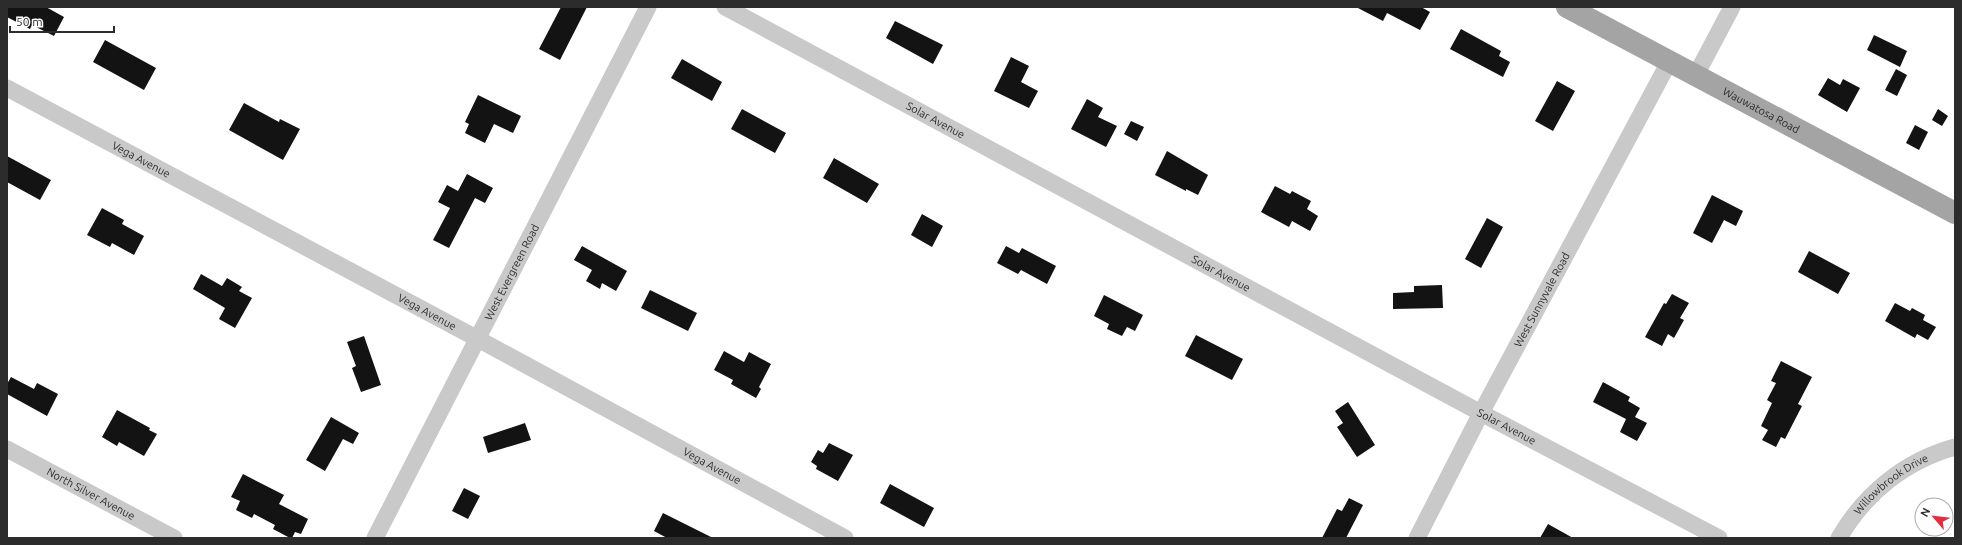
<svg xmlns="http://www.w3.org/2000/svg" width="1962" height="545" viewBox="0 0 1962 545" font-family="Ubuntu,sans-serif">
  <rect width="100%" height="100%" fill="#fff"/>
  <path fill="#131313" d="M7 7H46L64 17 54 36 32 25 30 29 7 17Z
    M561 7H587L560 60 539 49Z
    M1356 7H1421L1430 12 1420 30 1387 13 1383 21Z
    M895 21 943 45 933 64 886 38Z
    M1461 29 1501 51 1499 56 1510 62 1503 77 1450 49Z
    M1874 35 1907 51 1900 67 1867 50Z
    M105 40 156 68 144 90 93 62Z
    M1011 57 1029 66 1021 82 1038 91 1029 108 994 91Z
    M682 59 722 82 712 101 671 78Z
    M1896 69 1907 75 1897 96 1885 90Z
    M1828 78 1840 85 1843 79 1860 88 1847 112 1818 95Z
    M1557 81 1575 91 1553 131 1535 121Z
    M478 95 521 116 513 133 494 124 485 143 465 133 469 124 465 122Z
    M1087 99 1103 108 1098 117 1117 126 1106 147 1071 129Z
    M244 103 279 122 280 119 300 129 283 160 229 130Z
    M742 109 786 133 775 153 731 129Z
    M1938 109 1948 116 1942 126 1932 120Z
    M1131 121 1144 127 1137 141 1124 134Z
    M1915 125 1928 132 1919 150 1906 143Z
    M1167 151 1208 175 1198 195 1186 189V191L1155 175Z
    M7 156 51 180 40 200 7 182Z
    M834 158 879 184 867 203 823 178Z
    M467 174 493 188 485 203 475 198 449 248 433 240 450 208 438 202 447 185 458 191Z
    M1275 186 1290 194 1292 191 1311 201 1307 209 1318 216 1310 231 1292 221 1289 227 1261 212Z
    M1712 195 1743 211 1736 226 1724 220 1712 243 1693 233Z
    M102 208 124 220 122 224 144 236 134 255 112 243 110 247 87 235Z
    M922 214 943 226 932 247 911 235Z
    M1487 218 1503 227 1481 268 1465 259Z
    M582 246 627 271 616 291 602 283 600 289 586 281 592 270 574 260Z
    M1006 246 1019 253 1022 248 1056 266 1047 284 1021 270 1018 274 997 263Z
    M1809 251 1850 273 1838 294 1798 272Z
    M201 274 222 286 227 278 242 287 239 291 252 298 235 328 219 319 225 308 193 289Z
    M1442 285 1443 308 1393 309V293L1414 292V286Z
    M650 290 697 313 688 331 641 308Z
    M1672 294 1689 303 1680 318 1684 320 1674 338 1668 334 1662 346 1645 337 1664 303 1666 304Z
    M1104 295 1143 315 1135 331 1127 327 1122 336 1107 329 1109 324 1094 316Z
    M1895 303 1910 311 1912 308 1925 315 1923 320 1936 327 1928 340 1917 334 1915 338 1885 321Z
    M1196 335 1243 359 1232 380 1185 356Z
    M364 336 381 385 361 392 352 368 356 366 347 342Z
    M724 351 744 362 749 352 771 364 759 387 761 389 756 398 731 384 733 380 714 370Z
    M1781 361 1812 377 1798 404 1802 406 1785 439 1781 437 1776 447 1762 440 1768 430 1761 426 1772 403 1767 400 1776 383 1771 381Z
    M11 377 34 389 37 383 58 394 47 416 7 394V384Z
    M1603 382 1630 397 1628 401 1640 408 1635 417 1647 423 1637 441 1620 432 1626 419 1593 402Z
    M1348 402 1375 445 1357 457 1337 427 1343 423 1335 411Z
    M117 410 150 428 149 430 157 434 144 456 119 442 117 446 102 437Z
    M331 417 359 433 353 444 343 439 325 471 306 460Z
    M525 423 531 440 488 453 483 437Z
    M829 443 853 455 838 481 816 469 817 466 811 462 818 450 823 453Z
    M243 474 284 495 279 504 308 519 301 534 295 532 292 538H290L273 529 275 525 254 514 252 518 236 510 240 501 231 497Z
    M890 484 934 508 924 527 880 503Z
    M464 488 480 496 468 519 452 511Z
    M1349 498 1363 505 1346 538H1322L1337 509 1342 511Z
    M663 513 713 538H667L654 531Z
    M1548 524 1573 538H1540Z"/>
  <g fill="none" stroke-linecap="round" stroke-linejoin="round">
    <g stroke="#c9c9c9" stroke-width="17">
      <path id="s1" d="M725 7 1481 413 1719 538"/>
      <path d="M1696 75 1732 7"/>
      <path id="s2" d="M7 88 478 339 845 538"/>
      <path id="s3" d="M7 449 174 538"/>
      <path id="s4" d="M375 538 648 7"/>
      <path id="s5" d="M1417 538 1481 413 1669 62"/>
      <path id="s6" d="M1839 538C1865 493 1905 461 1955 447"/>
    </g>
    <path stroke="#a4a4a4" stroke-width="22" id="s7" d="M1567 7 1955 213"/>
  </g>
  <g text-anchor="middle" stroke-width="4" stroke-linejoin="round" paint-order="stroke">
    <g font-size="11" fill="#2c2c2c" stroke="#fff">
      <text dy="4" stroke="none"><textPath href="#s7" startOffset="220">Wauwatosa Road</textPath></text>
      <text dy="4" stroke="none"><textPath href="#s1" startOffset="239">Solar Avenue</textPath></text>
      <text dy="4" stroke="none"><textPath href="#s2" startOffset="152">Vega Avenue</textPath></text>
      <text dy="4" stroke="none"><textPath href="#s4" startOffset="299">West Evergreen Road</textPath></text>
      <text dy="4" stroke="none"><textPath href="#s1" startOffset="563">Solar Avenue</textPath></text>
      <text dy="4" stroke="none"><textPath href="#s5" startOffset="269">West Sunnyvale Road</textPath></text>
      <text dy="4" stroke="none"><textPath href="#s2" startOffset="476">Vega Avenue</textPath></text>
      <text dy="4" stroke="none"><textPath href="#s1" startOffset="887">Solar Avenue</textPath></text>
      <text dy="4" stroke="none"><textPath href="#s2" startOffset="800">Vega Avenue</textPath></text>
      <text dy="4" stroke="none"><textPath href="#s6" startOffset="76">Willowbrook Drive</textPath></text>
      <text dy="4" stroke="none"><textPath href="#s3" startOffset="95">North Silver Avenue</textPath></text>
    </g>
  </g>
  <rect width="1962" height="545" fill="none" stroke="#2c2c2c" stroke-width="16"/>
  <g transform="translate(1934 517) rotate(298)"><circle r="19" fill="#ffffff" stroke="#ababab"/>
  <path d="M0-3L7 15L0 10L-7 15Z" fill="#e32e41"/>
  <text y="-6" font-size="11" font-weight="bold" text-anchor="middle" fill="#2c2c2c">N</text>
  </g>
  <path d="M10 26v6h104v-6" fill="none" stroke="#2c2c2c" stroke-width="2"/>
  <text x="16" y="26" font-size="12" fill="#2c2c2c" stroke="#ffffff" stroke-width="3" paint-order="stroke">50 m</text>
</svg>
